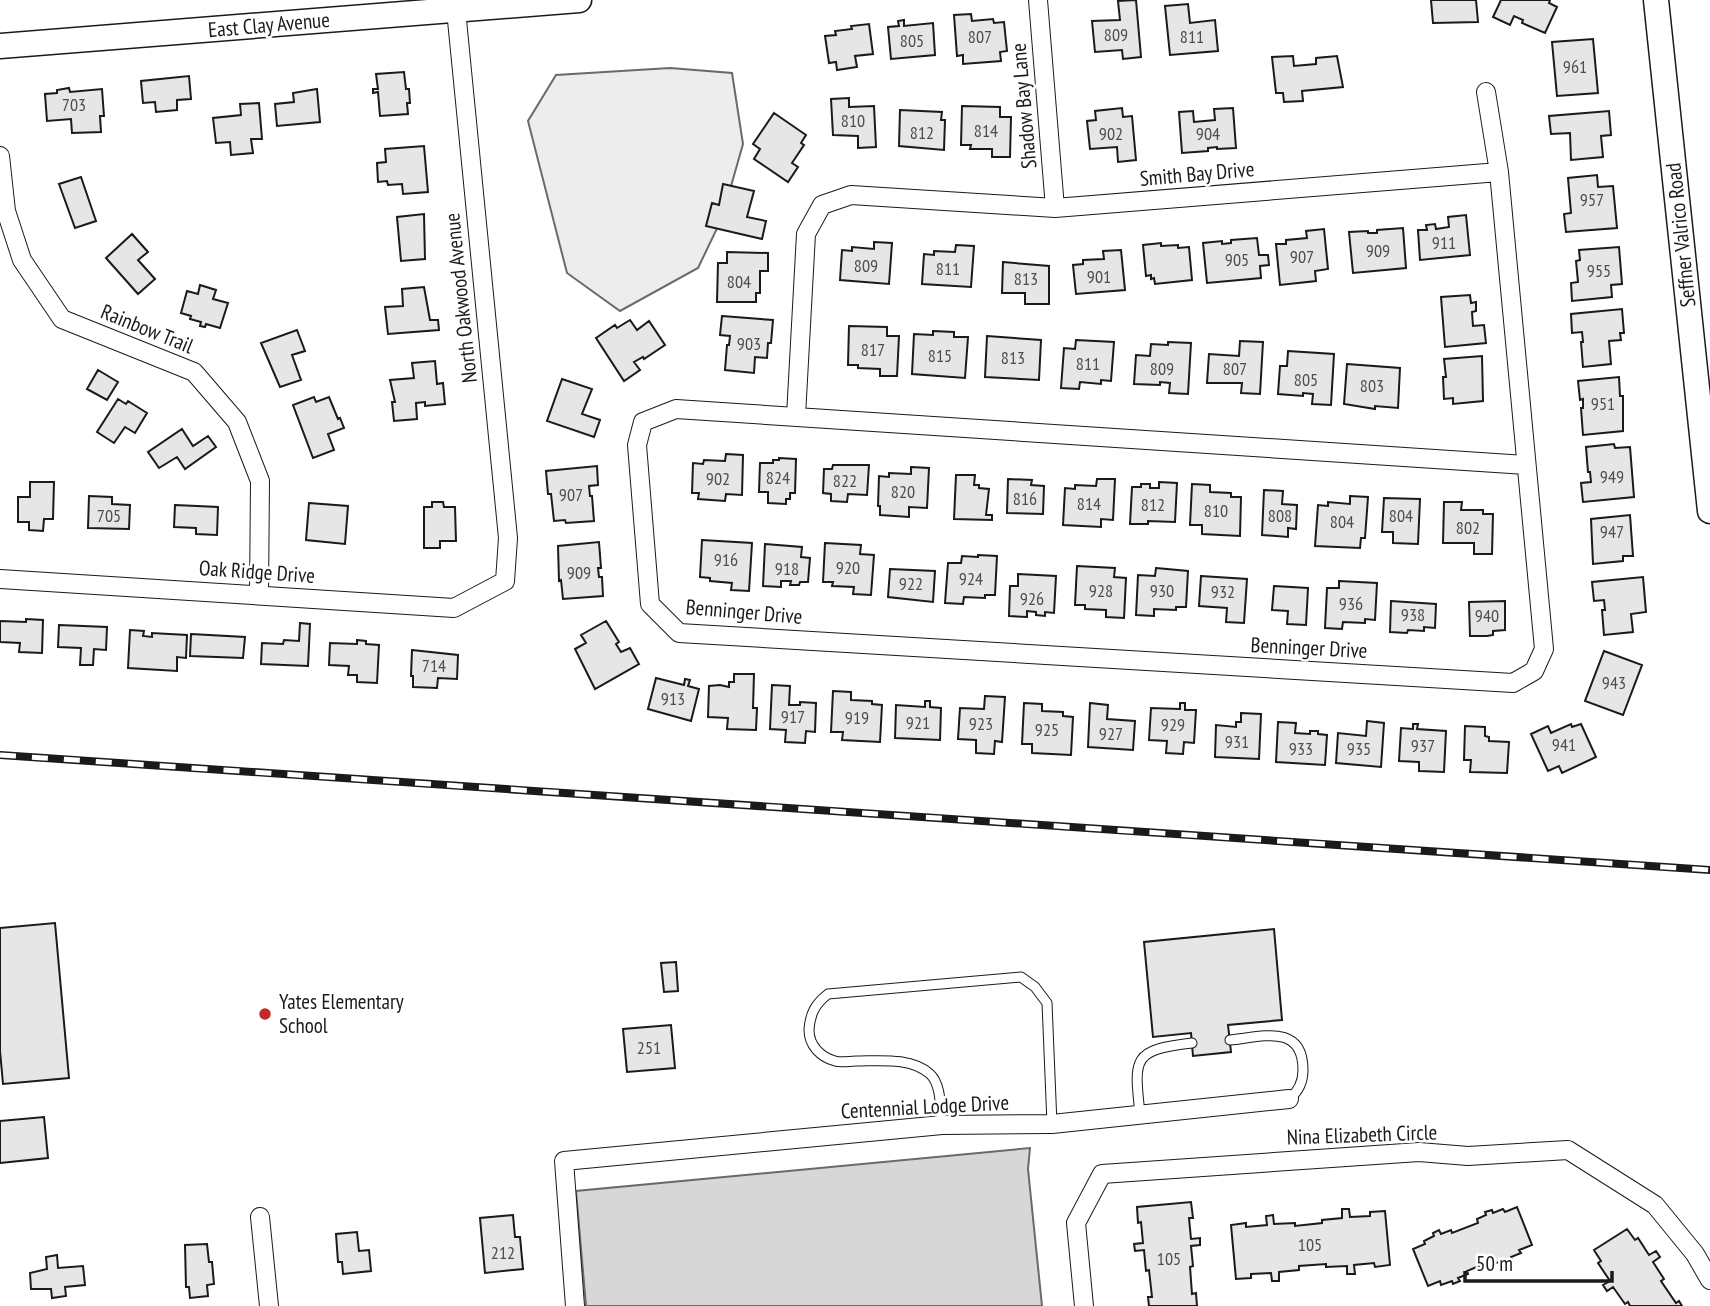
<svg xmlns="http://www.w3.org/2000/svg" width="1710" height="1306" viewBox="0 0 1710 1306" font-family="'PT Sans Narrow',sans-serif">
  <rect width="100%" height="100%" fill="#fff"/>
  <path fill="#ededed" stroke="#6a6a6a" stroke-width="2" d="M670 68 732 73 743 144 722 218 698 268 620 311 567 273 528 121 556 75Z"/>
  <path fill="#d7d7d7" stroke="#6a6a6a" stroke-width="2" d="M1030 1148 1028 1169 1042 1306H586L576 1191Z"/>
  <path fill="#e6e6e6" stroke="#1a1a1a" stroke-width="2" d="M1136 0 1141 57 1123 59 1122 50 1095 52 1092 21 1120 20 1118 1Z
    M1431 0H1476L1478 22 1433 23Z
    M1501 0H1550L1549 3 1557 7 1545 33 1522 23 1523 20 1514 16 1510 25 1493 17Z
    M1188 4 1190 23 1215 20 1218 51 1170 55 1165 6Z
    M971 14 972 21 993 19 994 23 1004 22 1007 51 1000 52 1001 61 963 64V55L957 56 954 15Z
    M904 20V26L933 23 935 55 891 59 888 27 899 26 898 21Z
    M869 24 873 54 855 56 857 67 837 70 836 62 829 63 825 36 836 35 835 31 852 29 851 26Z
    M1593 39 1598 93 1557 96 1552 42Z
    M1293 56 1294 66 1316 64V58L1337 56 1343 87 1302 91 1303 101 1284 102 1283 93H1276L1272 57Z
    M404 72 406 89H409L410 103H407L408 114 380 116 378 92 373 93V89H378L376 74Z
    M189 76 191 99 177 100V110L156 112 155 102 143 103 141 81Z
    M69 88 70 92 102 89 104 116H100L101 132 72 133 71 119 47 121 45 94 57 93V90Z
    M317 89 320 122 277 126 275 104 294 102 293 93Z
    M849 98V107L874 106 876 147 858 148V136L833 135 831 99Z
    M259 103 262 139H251L253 153 231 155 230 142 216 143 213 118 241 115 240 104Z
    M962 106 1000 107V117H1011L1010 157H992V149H970L971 145H961Z
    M1122 108 1123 117 1132 116 1136 160 1118 162 1117 147 1090 149 1087 121 1096 120 1095 111Z
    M1233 108 1236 148 1217 149V147L1208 148V151L1182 153 1179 112 1193 111 1194 122 1215 120 1214 109Z
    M900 110 942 112 941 120H945L944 150 899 146Z
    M1609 111 1611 135 1601 136 1603 157 1571 160 1570 133 1551 134 1549 116Z
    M774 113 806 135 801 143 804 145 792 163 798 167 788 182 754 159 760 149 753 144Z
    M424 146 428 192 403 194 402 184 388 185 387 181 378 182 377 163 386 162 385 149Z
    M1597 175 1598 187 1613 186 1617 228 1566 232 1564 214 1571 213 1568 178Z
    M81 177 96 221 75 228 59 184Z
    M723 184 754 191 747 217 766 221 762 239 706 226 712 203 719 205Z
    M424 214 425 259 401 261 397 217Z
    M1466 215 1470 255 1420 260 1418 230H1427L1426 225 1435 224 1436 229 1449 227 1448 217Z
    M1403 228 1406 268 1353 273 1349 232 1368 231V233H1377V230Z
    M1324 229 1328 269 1315 271 1316 281 1280 285 1276 244H1286V240L1307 238 1306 231Z
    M132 234 148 252 138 260 155 279 138 294 106 258Z
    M1257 238 1259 255H1268L1269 265 1260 266 1261 278 1207 283 1203 243 1222 241V244L1231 243V240Z
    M874 242 892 243 889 284 840 280 842 250 852 251V247L874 249Z
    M1161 243V246L1178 245V248L1189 247 1192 280 1155 284 1154 278 1151 279V275L1146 276 1143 245Z
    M956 245 974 246 971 287 922 284 924 254 934 255V251L955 252Z
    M1619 247 1622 284 1611 285 1612 297 1572 301 1571 283 1578 282 1576 261 1580 260 1579 250Z
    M1121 250 1125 290 1076 294 1073 265 1083 264V260L1104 259 1103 251Z
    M727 252 768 253V271H760V293H756V302H717L718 263H727Z
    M1003 262 1049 266V304H1025V293H1002Z
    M200 285 216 290 213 299 228 303 220 328 206 324 205 327 200 326 201 322 190 319 191 316 181 313 187 291 198 294Z
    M424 287 430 320H438L439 330 388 334 385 307 403 306 402 289Z
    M1470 295 1471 303 1476 302V311L1472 312 1473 326 1484 325 1486 343 1445 347 1441 297Z
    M1622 309 1624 333H1620L1621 340 1609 341 1611 364 1583 367 1581 342H1583L1582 332 1572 333 1571 314Z
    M722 316 773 320 771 343H768L767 358 755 357 754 373 725 370 727 345H729L730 336 720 335Z
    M630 320 637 330 649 321 665 345 644 359 643 357 634 362 640 370 624 381 596 338 615 325 617 328Z
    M849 326 887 327V336H899L897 376H880V369L858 368V365H848Z
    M297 330 305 351 292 355 301 380 280 387 261 343Z
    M933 331 954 332V337H968L965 378 912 374 914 334 933 335Z
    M987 336 1041 340 1039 380 985 377Z
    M1076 340 1114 342 1111 381 1101 380V384L1080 382 1079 389 1061 388 1064 348 1075 349Z
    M1240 341 1263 342 1260 394 1241 393 1242 383H1207L1209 354 1239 356Z
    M1168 342 1191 343 1188 394 1169 393 1170 383 1160 382V385L1134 384 1136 355 1150 356 1151 344 1168 345Z
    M1288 351 1334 354 1331 405 1312 404 1313 394 1303 393V396L1278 394 1280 366H1287Z
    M1482 356 1483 401 1453 404V398L1444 399 1443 377H1446L1444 359Z
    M435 361 437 384 443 383 445 404 425 406V402L416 403 417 419 394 421 392 402H395L390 380 414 378 412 363Z
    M1347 364 1400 368 1398 408 1375 406V409L1344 404Z
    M98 370 118 382 107 400 87 389Z
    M1619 377 1620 396H1623V431L1583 435 1581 408H1583V399L1580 400 1578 381Z
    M562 379 592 389 582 414 600 420 594 437 547 421Z
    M314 397 316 402 329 397 338 419 340 418 344 428 328 434 334 450 313 458 293 405Z
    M118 399 126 404 128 401 147 413 135 433 125 427 114 443 97 432Z
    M182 429 193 446 208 436 216 447 185 469 177 457 159 468 148 452Z
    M1614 444 1615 448 1630 447 1634 497 1583 502 1581 483 1591 482 1590 472H1588L1586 447Z
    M726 454 743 455 742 495 726 494 725 501 698 499 699 493H692L693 463 703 464 704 460 725 461Z
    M779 458 796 459 795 493H790V499H786V504L768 503V492H759L760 463H773V460H779Z
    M833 465H869L867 495 848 494 847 502 831 501V494L823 493 824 469H832Z
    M597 466 598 485 589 486 590 496H592L594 521 566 523 565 520 554 521 551 494H548L546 471Z
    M911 467 929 468 927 508 909 507V517L880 515V506H878L879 476 889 477V473L911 474Z
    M956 475H975L974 485H979V488L989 489 986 515H992V520L954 519Z
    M1008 479 1032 480 1031 485 1044 486 1043 514 1007 513Z
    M1097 479H1115L1113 520 1101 519V527L1063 525 1065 488 1075 489V485L1096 486Z
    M30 482H54L53 519H44L43 531 29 530V522H18V497H30Z
    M1159 482 1177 483 1175 522 1148 521V524H1130L1132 487H1141V484H1150V488H1159Z
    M1192 484 1210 485V492L1231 493V497H1241L1240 536 1202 534V525H1190Z
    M1264 490 1283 491 1282 504 1297 505 1296 529 1288 528V537L1262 535Z
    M89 496 112 497V504L130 505 129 529 88 528Z
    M1350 496 1368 497 1365 538H1361L1360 548 1315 546 1318 505 1328 506V502L1350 504Z
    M1384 498 1420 499 1418 544 1393 543V532H1382Z
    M432 502H443L444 507H455L456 541H440V548H424V507H432Z
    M1444 502H1462L1461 510H1483V514H1493L1492 554H1474V543H1443Z
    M309 503 348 506 345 544 306 540Z
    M175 505 218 507 217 535 196 534V528L174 527Z
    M1630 515 1633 556H1623V561L1593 564 1591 519Z
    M702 540 752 543 749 591 731 590 732 583 710 581V578L700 577Z
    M599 542 601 568H598L599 577H602L603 596 563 599 561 580 559 581 558 546Z
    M825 543 861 545 860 554 874 555 871 595 853 594 854 587 832 586 833 582H823Z
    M765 544 802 547 801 557 810 558 808 582H800L799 585H790L791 581H781V587L763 586Z
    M978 555 997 556 995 595H985V598L964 597 963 604 945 603 948 563H961L962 556 978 557Z
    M1077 566 1115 568 1114 577 1126 578 1124 618 1106 617V610L1085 609V605H1075Z
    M1156 568 1188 571 1186 607H1176V610L1154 609V616L1136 615 1138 575 1155 576Z
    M890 569 935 571 933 602 888 597Z
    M1018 574 1056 576 1054 613 1045 612V616L1036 615V612L1027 611V617L1009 616 1010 586H1018Z
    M1201 576 1247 579 1244 623 1226 622 1227 608 1199 606Z
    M1643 577 1646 612 1631 614 1633 632 1604 635 1602 610H1605L1604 600 1594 601 1592 582Z
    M1339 581 1377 583 1375 620 1365 619V623L1343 622 1342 629 1325 628 1327 588H1339Z
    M1274 586 1308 588 1306 625 1287 624 1288 611 1272 610Z
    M1391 601 1436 604 1435 628 1424 627V631L1408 630 1407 633 1390 632Z
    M1505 601V630L1493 631V635L1487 636H1470L1469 602Z
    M26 619 43 620 42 653 19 652 20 643 0 642V621L26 622Z
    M606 621 619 642 616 644 621 652 630 648 639 664 595 689 575 649 586 643 581 635Z
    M300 623 310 624 308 666 261 664 262 643 283 644 284 640 299 641Z
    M59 625 107 627 106 650 94 649 93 665H80L81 648 58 647Z
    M130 630 144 631 143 636 152 637V633L187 635 186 658 177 657V671L128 668Z
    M191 634 245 637 243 658 190 656Z
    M357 640 366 641V644L379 645 377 683 357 682V675H348L349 666 329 665 330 643 357 644Z
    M412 650 458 655 457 679 438 678 437 688 413 687V676H411Z
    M1604 651 1642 665 1623 715 1585 701Z
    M734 674H754L753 708H757L756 730 727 729 728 718 708 717 709 686 720 685 729 687V682H734Z
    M656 678 684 685 685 679 690 680 688 686 699 689 691 721 648 709Z
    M772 685 790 686 789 705H800V702L816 703 815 732 806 731 805 743 785 742 786 730 770 729Z
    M833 691 851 692V700L872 701V704L882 705 880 742 842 740 843 732H831Z
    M985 696 1005 697 1002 742 995 741 994 754 976 753V740L958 739 960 708 984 709Z
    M925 701H930V707L941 708 940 740 895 738 896 705 925 707Z
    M1024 703 1042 704V711L1063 712V716L1073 717 1071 755 1032 753V744H1022Z
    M1090 703 1108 705 1107 719 1135 721 1133 750 1088 747Z
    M1180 703H1185V710H1196L1194 743 1184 742 1183 754 1166 753 1167 741 1149 740 1151 708 1180 709Z
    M1241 713 1261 714 1259 759 1215 757 1216 725 1236 727V722H1241Z
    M1367 721 1384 723 1381 767 1336 763 1338 733 1366 736Z
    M1278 722 1296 723 1295 733 1310 734V731H1318V734L1327 735 1325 765 1276 762Z
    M1413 724H1418L1417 729 1446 731 1444 772 1419 771V762L1399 761 1401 728 1413 729Z
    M1571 724 1572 727 1581 724 1596 757 1562 773 1559 766 1548 771 1531 734 1548 726 1551 733Z
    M1465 726 1485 727V736L1489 737V741L1509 742 1507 773 1470 772 1471 760H1464Z
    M55 923 69 1078 3 1084 0 1051V928Z
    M1274 929 1282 1020 1228 1025 1231 1052 1193 1056 1191 1033 1153 1037 1144 942Z
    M676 962 678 991 664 992 661 963Z
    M671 1025 675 1068 627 1072 623 1029Z
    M44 1117 48 1158 0 1163V1121Z
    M1191 1202 1193 1218H1189L1191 1239 1200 1238V1245L1191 1246 1193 1266 1190 1267 1192 1294 1196 1293 1197 1306H1149L1148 1297H1152L1149 1270 1146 1271 1144 1250 1135 1251 1134 1244 1143 1243 1141 1222 1138 1223 1137 1207Z
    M1517 1207 1532 1245 1519 1250 1521 1253 1511 1257 1512 1260 1506 1263 1504 1260 1494 1264 1493 1260 1467 1271 1468 1274 1458 1278 1460 1281 1453 1284 1452 1281 1441 1285 1440 1281 1428 1286 1413 1249 1425 1244 1424 1241 1434 1236 1433 1233 1439 1230 1441 1234 1451 1230 1452 1233 1478 1223 1477 1219 1486 1215 1485 1212 1492 1210 1493 1213 1503 1209 1505 1212Z
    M1342 1209H1349L1350 1217 1370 1216V1212L1385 1211 1390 1265 1375 1267 1374 1263 1354 1265 1355 1274H1347V1266L1326 1267V1264L1299 1266V1270L1279 1272V1281H1272L1271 1273 1251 1274V1278L1236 1279 1231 1225 1246 1223V1227L1267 1225 1266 1216 1273 1215 1274 1224 1295 1223V1226L1322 1223V1220L1342 1218Z
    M513 1215 515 1237H520L523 1269 485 1273 480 1218Z
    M1627 1229 1635 1240 1638 1238 1649 1255 1656 1251 1660 1257 1653 1262 1664 1279 1661 1281 1676 1303 1679 1301 1682 1306H1630L1628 1302 1625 1304 1613 1287 1607 1291 1603 1285 1610 1281 1598 1263 1601 1261 1594 1250Z
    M357 1232 359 1251 369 1250 371 1271 343 1274 342 1262H338L336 1234Z
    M207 1244 209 1262H212L214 1284 207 1285 208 1296 190 1298 189 1287H186L185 1245Z
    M57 1255 58 1268 83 1266 85 1285 65 1287 66 1296 52 1298 51 1289H31L30 1273 47 1269 46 1257Z"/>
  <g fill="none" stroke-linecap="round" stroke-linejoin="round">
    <defs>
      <path id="lane" d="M1230 1040C1261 1037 1303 1023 1303 1070 1303 1082 1298 1092 1289 1099
        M1140 1114C1134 1058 1132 1050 1192 1043
        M942 1125C940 1110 942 1085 930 1074 911 1057 879 1061 856 1061 850 1061 841 1063 835 1061 820 1057 809 1045 809 1030 810 1014 815 1004 828 994L1021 977 1035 987 1047 1003 1052 1124"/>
      <path id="street" d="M1038 0 1055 208
        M1486 92 1499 172 1544 649 1534 671 1513 683 679 633 650 604 637 445 643 422 676 409 1526 465
        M0 156 6 211 22 260 62 319 194 372 237 422 260 481 259 595
        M796 416 806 234 822 205 851 195 1055 208 1499 172
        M0 579 454 608 505 581 508 538 456 10
        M260 1217 269 1306
        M575 1306 564 1161 942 1125 1052 1124 1289 1099
        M1084 1306 1076 1223 1102 1174 1419 1152 1468 1156 1568 1150 1655 1205 1695 1254 1710 1280"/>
      <path id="secondary" d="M1656 0 1710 511
        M0 46 579 0"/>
    </defs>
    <use href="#lane" stroke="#1a1a1a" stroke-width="11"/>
    <use href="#street" stroke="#1a1a1a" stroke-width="20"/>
    <use href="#secondary" stroke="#1a1a1a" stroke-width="27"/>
    <use href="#lane" stroke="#fff" stroke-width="9"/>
    <use href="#street" stroke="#fff" stroke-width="18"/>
    <use href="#secondary" stroke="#fff" stroke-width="24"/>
    <defs>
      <path id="rail" d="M0 755 1710 870"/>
    </defs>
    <use href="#rail" stroke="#1a1a1a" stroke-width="8"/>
    <use href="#rail" stroke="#fff" stroke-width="5" stroke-dasharray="16" stroke-linecap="butt"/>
  </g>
  <circle fill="#c62828" stroke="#fff" stroke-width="2.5" cx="265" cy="1014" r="7"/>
  <g text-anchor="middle" stroke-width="5" stroke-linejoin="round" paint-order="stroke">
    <g font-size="18" fill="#4d4d4d">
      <text x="1116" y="41">809</text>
      <text x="980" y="43">807</text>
      <text x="1192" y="43">811</text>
      <text x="912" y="47">805</text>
      <text x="1575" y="73">961</text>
      <text x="74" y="111">703</text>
      <text x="853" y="127">810</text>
      <text x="986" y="137">814</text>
      <text x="922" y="139">812</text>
      <text x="1111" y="140">902</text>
      <text x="1208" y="140">904</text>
      <text x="1592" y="206">957</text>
      <text x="1444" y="249">911</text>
      <text x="1378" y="257">909</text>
      <text x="1302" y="263">907</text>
      <text x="1237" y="266">905</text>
      <text x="866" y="272">809</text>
      <text x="948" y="275">811</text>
      <text x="1599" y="277">955</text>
      <text x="1099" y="283">901</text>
      <text x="1026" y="285">813</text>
      <text x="739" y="288">804</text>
      <text x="749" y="350">903</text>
      <text x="873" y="356">817</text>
      <text x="940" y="362">815</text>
      <text x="1013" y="364">813</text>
      <text x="1088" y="370">811</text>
      <text x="1162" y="375">809</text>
      <text x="1235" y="375">807</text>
      <text x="1306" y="386">805</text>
      <text x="1372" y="392">803</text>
      <text x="1603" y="410">951</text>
      <text x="1612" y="483">949</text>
      <text x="778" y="484">824</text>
      <text x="718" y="485">902</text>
      <text x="845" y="487">822</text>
      <text x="903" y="498">820</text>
      <text x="571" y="501">907</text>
      <text x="1025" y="505">816</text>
      <text x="1089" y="510">814</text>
      <text x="1153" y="511">812</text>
      <text x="1216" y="517">810</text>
      <text x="109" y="522">705</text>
      <text x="1280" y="522">808</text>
      <text x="1401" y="522">804</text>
      <text x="1342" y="528">804</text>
      <text x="1468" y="534">802</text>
      <text x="1612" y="538">947</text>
      <text x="726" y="566">916</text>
      <text x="848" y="574">920</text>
      <text x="787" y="575">918</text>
      <text x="579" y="579">909</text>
      <text x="971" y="585">924</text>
      <text x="911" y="590">922</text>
      <text x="1101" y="597">928</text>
      <text x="1162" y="597">930</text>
      <text x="1223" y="598">932</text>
      <text x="1032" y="605">926</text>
      <text x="1351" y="610">936</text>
      <text x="1413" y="621">938</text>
      <text x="1487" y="622">940</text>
      <text x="434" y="672">714</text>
      <text x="1614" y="689">943</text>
      <text x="673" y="705">913</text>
      <text x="793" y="723">917</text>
      <text x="857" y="724">919</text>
      <text x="918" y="729">921</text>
      <text x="981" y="730">923</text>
      <text x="1173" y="731">929</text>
      <text x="1047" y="736">925</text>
      <text x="1111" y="740">927</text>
      <text x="1237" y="748">931</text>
      <text x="1564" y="751">941</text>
      <text x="1423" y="752">937</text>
      <text x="1301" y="755">933</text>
      <text x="1359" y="755">935</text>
      <text x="649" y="1054">251</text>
      <text x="1310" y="1251">105</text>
      <text x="503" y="1259">212</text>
      <text x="1169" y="1265">105</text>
    </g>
    <g font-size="21" fill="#1a1a1a" stroke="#fff">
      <text transform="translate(269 25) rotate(-5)" y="7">East Clay Avenue</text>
      <text transform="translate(1024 106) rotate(-95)" y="7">Shadow Bay Lane</text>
      <text transform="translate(1197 174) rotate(-5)" y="7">Smith Bay Drive</text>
      <text transform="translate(1681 235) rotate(-96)" y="7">Seffner Valrico Road</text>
      <text transform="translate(461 298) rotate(-96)" y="7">North Oakwood Avenue</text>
      <text transform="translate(147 329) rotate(22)" y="7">Rainbow Trail</text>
      <text transform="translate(257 572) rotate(4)" y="7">Oak Ridge Drive</text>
      <text transform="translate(744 612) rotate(5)" y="7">Benninger Drive</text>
      <text transform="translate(1309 648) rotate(3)" y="7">Benninger Drive</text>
      <text transform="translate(925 1107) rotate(-3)" y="7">Centennial Lodge Drive</text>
      <text transform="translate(1362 1135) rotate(-2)" y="7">Nina Elizabeth Circle</text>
    </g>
    <g font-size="21" fill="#1a1a1a" stroke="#fff" text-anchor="start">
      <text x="279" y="1009">Yates Elementary<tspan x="279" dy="24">School</tspan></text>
    </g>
  </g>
  <path d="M1465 1271v10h147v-10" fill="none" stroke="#1a1a1a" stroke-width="3.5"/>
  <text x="1476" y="1271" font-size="21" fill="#1a1a1a" stroke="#ffffff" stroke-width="5" paint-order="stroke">50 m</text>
</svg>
